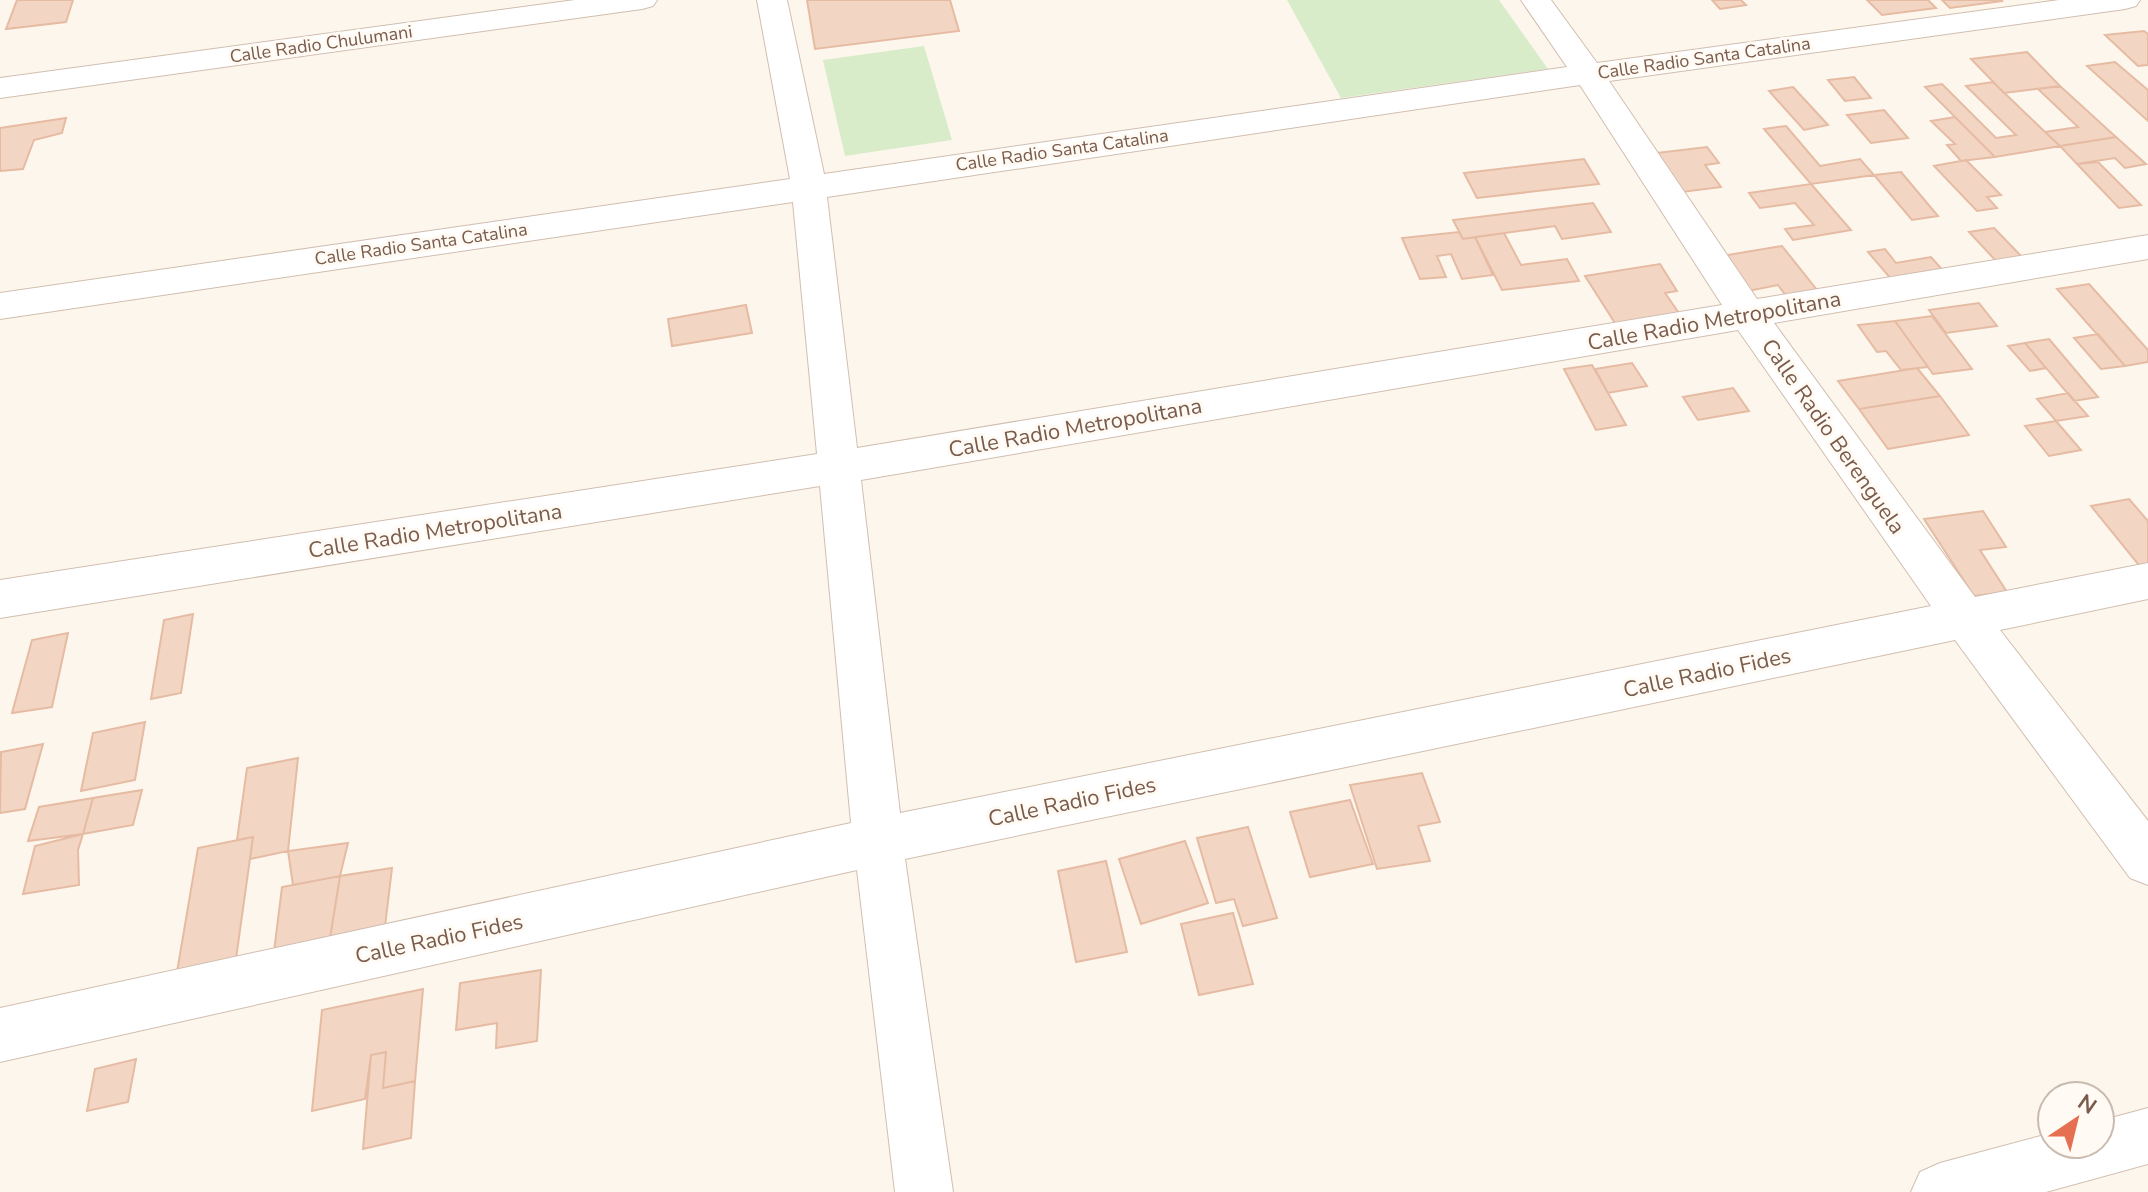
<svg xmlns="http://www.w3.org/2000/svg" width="2148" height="1192" viewBox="0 0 2148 1192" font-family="'Nunito Sans',sans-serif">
  <rect width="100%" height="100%" fill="#fdf6ec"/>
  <path fill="#d8ecc9" d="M1287 0H1499L1548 69 1341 98Z
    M924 46 952 140 845 156 823 60Z"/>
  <path fill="#f3d5c3" stroke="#e6bba3" stroke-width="2" d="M17 0H73L66 22 6 29Z
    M807 0H950L959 31 815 49Z
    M1712 0H1741L1746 5 1720 9Z
    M1867 0H1928L1936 8 1882 15Z
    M1942 0H2001L2002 1 1950 8Z
    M2144 31 2148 34V65L2138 66 2105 35Z
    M2027 52 2060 86 2004 93 1971 59Z
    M2115 62 2148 90V121L2087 66Z
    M1854 77 1871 98 1845 101 1828 80Z
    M1993 82 2045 132 2060 146 1995 157 1925 87 1942 84 1996 138 2016 135 1966 86Z
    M2060 86 2116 137 2060 146 2045 132 2078 127 2038 89Z
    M1793 87 1828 125 1804 130 1769 91Z
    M1884 110 1908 138 1871 143 1847 115Z
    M1955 117 1995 157 1961 161 1947 145 1955 144 1931 121Z
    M66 118 62 133 34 140 23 169 0 171V128Z
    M1786 126 1820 166 1860 159 1874 175 1811 184 1764 129Z
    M2116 137 2146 164 2125 168 2115 158 2077 164 2060 146Z
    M1707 147 1719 163 1705 165 1721 187 1674 193 1648 154Z
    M1584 159 1599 184 1477 198 1464 173Z
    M1966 160 2001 195 1987 197 1997 208 1977 211 1934 166Z
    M2098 162 2141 205 2119 208 2077 164Z
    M1901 172 1938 216 1912 220 1874 175Z
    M1811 184 1851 230 1793 240 1785 229 1814 225 1795 203 1760 208 1749 193Z
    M1593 203 1611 232 1562 239 1555 226 1463 239 1453 220Z
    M1994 228 2024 259 1998 263 1969 232Z
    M1459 232 1463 239 1475 237 1493 275 1462 279 1451 254 1437 256 1446 277 1420 279 1402 238Z
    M1504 233 1521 265 1567 259 1579 281 1502 290 1475 237Z
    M1782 246 1825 300 1793 305 1778 285 1748 291 1722 256Z
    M1885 249 1896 263 1931 257 1949 277 1897 286 1868 252Z
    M1660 264 1677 291 1665 293 1681 316 1622 334 1585 276Z
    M2089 284 2148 350V362L2125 366 2057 289Z
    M1979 303 1997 326 1946 333 1929 310Z
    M746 305 752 333 672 346 668 319Z
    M1932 316 1972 369 1933 374 1895 321Z
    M1895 321 1928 367 1901 370 1886 351 1877 352 1858 325Z
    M2098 334 2125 366 2101 369 2074 338Z
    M2049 339 2098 397 2074 401 2025 343Z
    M2025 343 2046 368 2030 371 2008 346Z
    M1632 363 1647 386 1608 393 1595 369Z
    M1592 365 1608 393 1626 425 1596 430 1564 369Z
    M1917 368 1940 396 1859 409 1838 381Z
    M1733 388 1749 411 1698 420 1683 397Z
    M2068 393 2088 416 2056 421 2037 399Z
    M1940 396 1969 435 1888 449 1859 409Z
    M2056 421 2081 450 2049 456 2025 426Z
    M2129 499 2148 521V568L2142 569 2091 506Z
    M1983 511 2006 547 1980 550 2007 592 1974 596 1924 519Z
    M193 614 181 693 151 699 164 620Z
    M68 633 52 707 12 713 32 640Z
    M145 722 135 780 81 791 93 733Z
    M43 744 25 809 0 813 1 752Z
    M298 758 288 851 250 859 253 837 237 840 247 768Z
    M1422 773 1440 822 1418 826 1430 861 1377 869 1350 785Z
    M142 790 133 825 83 834 93 798Z
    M93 798 83 834 28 841 39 807Z
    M1350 800 1373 864 1310 877 1290 812Z
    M1248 827 1277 918 1243 926 1234 899 1216 903 1197 838Z
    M83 834 78 850 79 885 23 894 35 846Z
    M253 837 235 966 176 978 198 848Z
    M1185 841 1208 903 1141 924 1119 859Z
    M348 843 340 876 293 885 288 851Z
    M1106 861 1127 952 1076 962 1058 871Z
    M392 868 383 943 328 951 340 876Z
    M340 876 328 951 273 960 282 887Z
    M1233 913 1253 984 1199 995 1181 924Z
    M541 970 537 1041 496 1048 497 1023 456 1030 460 983Z
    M423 989 415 1081 383 1088 386 1052 371 1055 365 1099 312 1111 322 1010Z
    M386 1052 383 1088 415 1081 411 1138 363 1149 371 1055Z
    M136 1059 128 1102 87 1111 95 1069Z"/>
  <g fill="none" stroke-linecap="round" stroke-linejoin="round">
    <defs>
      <path id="minor" d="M575 0H657L653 6 642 9 0 98V78Z
        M757 0H787L824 174 1567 67 1521 0H1551L1597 63 2059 0H2140L2136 6 2125 9 1609 81 1757 299 2148 235V259L1774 323 1975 597 2148 563V599L2000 630 2148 821V885L2130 878 1955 640 905 859 953 1192H895L857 870 0 1062V1008L851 823 820 486 0 618V580L817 454 793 202 0 319V293L790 179ZM1580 85 1722 305 857 448 827 197ZM1738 330 1931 606 900 813 861 480Z
        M2148 1108V1164L2046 1192H1911L1920 1172 1940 1163 2052 1133V1144H2100V1121Z"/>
    </defs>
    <use href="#minor" stroke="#d1beb0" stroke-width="2"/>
    <use href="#minor" fill="#fff" fill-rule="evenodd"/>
  </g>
  <g text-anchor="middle" stroke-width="6" stroke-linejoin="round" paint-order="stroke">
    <g font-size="18" fill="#7a5c4d" stroke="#fffaf3">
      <text transform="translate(321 44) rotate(-8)" y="6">Calle Radio Chulumani</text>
      <text transform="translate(1704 58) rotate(-8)" y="6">Calle Radio Santa Catalina</text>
      <text transform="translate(1062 150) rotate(-8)" y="6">Calle Radio Santa Catalina</text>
      <text transform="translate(421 244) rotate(-8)" y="6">Calle Radio Santa Catalina</text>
    </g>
    <g font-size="22" fill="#7a5c4d" stroke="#fffaf3">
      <text transform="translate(1714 320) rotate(-10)" y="8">Calle Radio Metropolitana</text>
      <text transform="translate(1075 427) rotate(-10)" y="8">Calle Radio Metropolitana</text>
      <text transform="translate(1834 436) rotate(55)" y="8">Calle Radio Berenguela</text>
      <text transform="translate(435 530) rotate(-9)" y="8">Calle Radio Metropolitana</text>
      <text transform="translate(1707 672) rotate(-12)" y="8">Calle Radio Fides</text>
      <text transform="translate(1072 801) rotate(-12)" y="8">Calle Radio Fides</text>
      <text transform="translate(439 938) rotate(-12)" y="8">Calle Radio Fides</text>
    </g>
  </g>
  <g transform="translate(2076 1120) rotate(35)"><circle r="38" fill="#fffaf3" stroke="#cabbb1" stroke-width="2"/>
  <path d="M0-6L14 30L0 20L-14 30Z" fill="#e76f51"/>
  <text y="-12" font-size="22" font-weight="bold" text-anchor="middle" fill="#7a5c4d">N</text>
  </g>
</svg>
